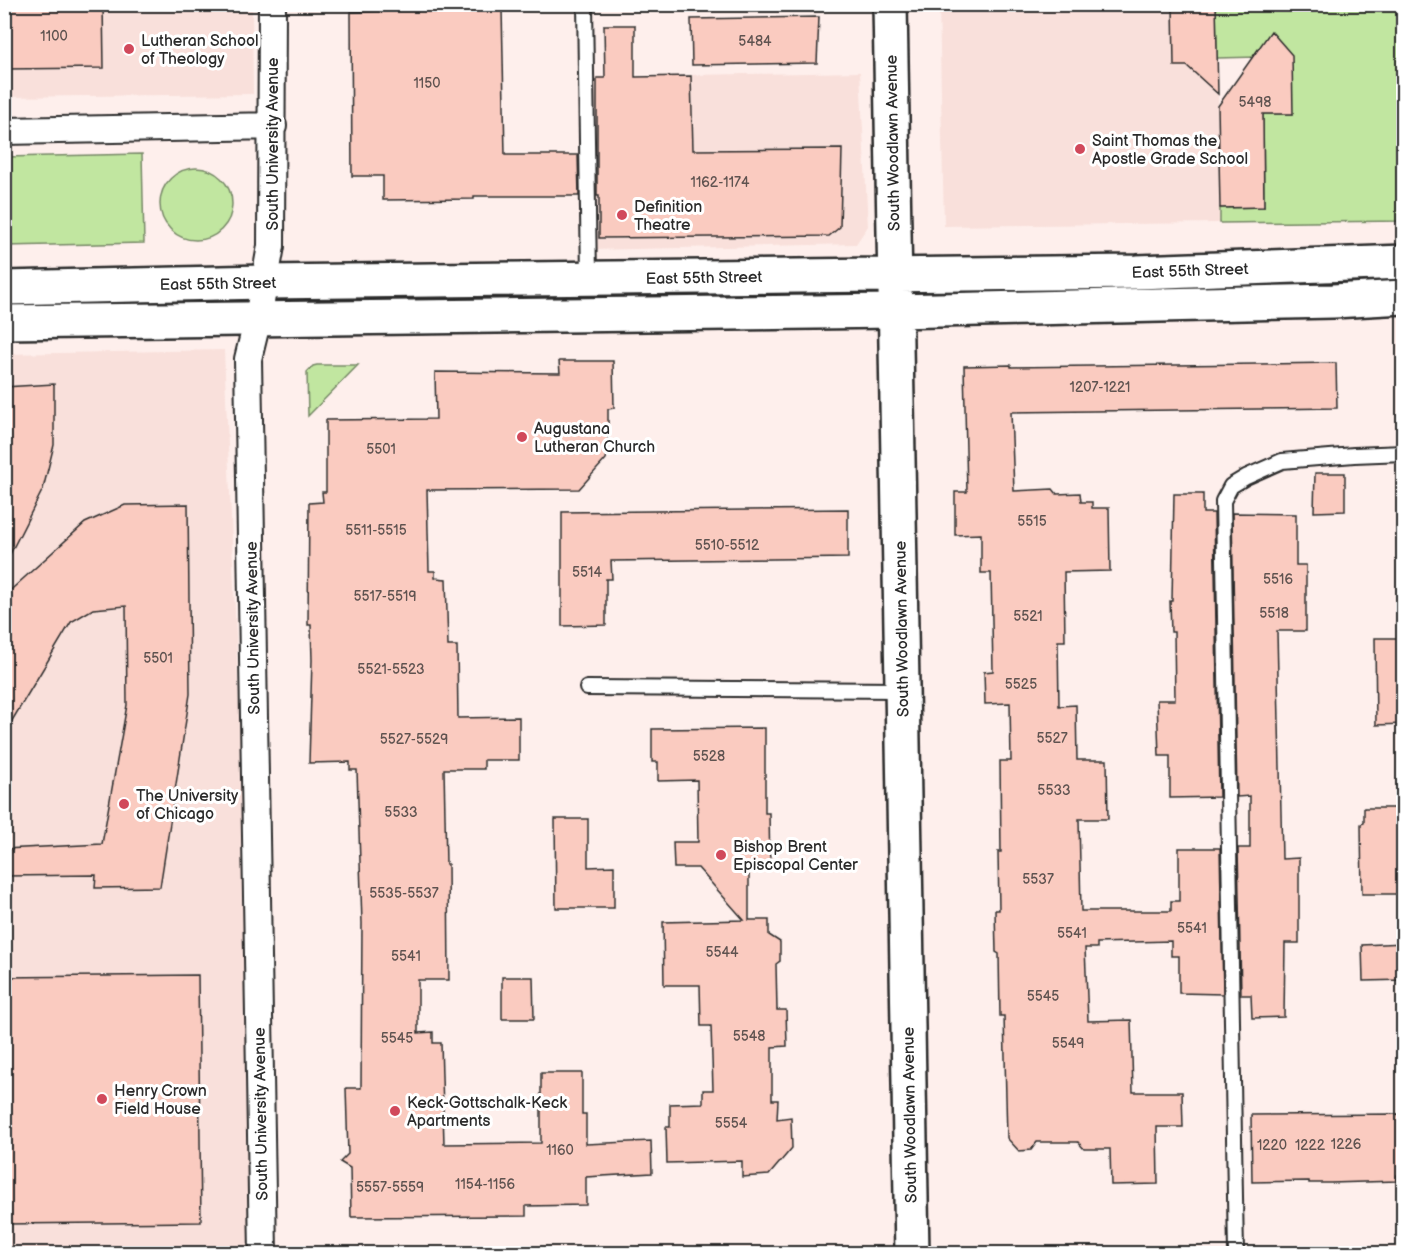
<svg xmlns="http://www.w3.org/2000/svg" width="1408" height="1258" viewBox="0 0 1408 1258" font-family="'Balsamiq Sans',sans-serif">
  <rect width="100%" height="100%" fill="#feefec"/>
  <filter id="ink" filterUnits="userSpaceOnUse"><feTurbulence type="fractalNoise" baseFrequency=".0167" numOctaves="2"/><feDisplacementMap in="SourceGraphic" scale="12" xChannelSelector="R" yChannelSelector="G"/><feConvolveMatrix kernelMatrix="1 2 1 2 8 2 1 2 1" color-interpolation-filters="sRGB"/></filter>
  <g filter="url(#ink)">
    <path fill="#f9e0db" d="M585 4 299 10V5Z
      M1165 4 1166 7 1173 6 1174 66H1187L1214 90H1218L1220 223 944 226 939 5Z
      M4 5H252L253 94 5 97Z
      M860 72 868 226 856 244 589 250 586 77Z
      M224 350 262 1253H5L4 354Z"/>
    <path fill="#c1e6a0" stroke="#768866" stroke-width="1.5" d="M1216 5H1403V221L1220 223V208L1264 207 1263 114H1293L1258 57 1217 58Z
      M142 154 144 243 5 246V157Z
      M160 204a36 36 0 1 1 72 0a36 36 0 1 1-72 0Z
      M317 365H358L308 416 307 372 313 366Z"/>
    <path fill="#facbc0" stroke="#2b2b2b" stroke-width="1.5" d="M4 4H103L104 68 4 69Z
      M1173 4H1216L1218 94 1187 66H1174Z
      M502 9 505 155H578L579 196H474V199L383 200V176H352L351 12Z
      M819 17 817 63 692 65 691 19Z
      M604 25H635V77L691 76 693 150 842 149 840 227 829 236 599 238V196H597V78H605Z
      M1271 31 1292 55 1293 114H1263L1264 207 1220 208 1218 106Z
      M559 361H613L614 408 608 409V451L606 459 579 489 427 490 429 571H435V578L446 579 448 646H457L458 718 519 717V760H484V769H444L446 864H448L449 980H418V1033L433 1032V1043H441L444 1144 541 1143V1073H582V1114H586V1144L651 1141 652 1173 586 1177V1205L526 1206V1216L351 1217 350 1168 340 1162 348 1154 346 1088H361L362 923 357 770H350V762L309 763 312 660 311 625H308L309 503 323 502 322 492H326V420L436 419 435 372 560 373Z
      M1336 363 1337 408 1011 412 1014 491 1053 489 1057 494 1080 493 1081 502H1092V508H1109L1110 571 1064 572 1065 641H1058L1059 706 1076 705 1077 760H1107L1108 819H1079L1081 911H1171V901H1179V848H1220L1223 994 1179 993V956H1171V941L1097 943V948H1085L1088 1021 1131 1020 1133 1092H1182L1183 1127H1157L1158 1184 1111 1185 1110 1149H1084L1078 1142H1037L1031 1150 1019 1151 1007 1138 1004 1016H1000L999 954 996 952 995 910H999L998 852H1001L1000 761H1011L1010 703 985 704 984 672 993 671 991 573H981V534L955 535V492H967L964 366 1011 365V367Z
      M54 384V445L43 489 4 566V387Z
      M1315 473H1345V511L1314 512Z
      M1174 494H1203V513H1214L1219 797 1170 798V756H1159L1157 700H1175L1174 632H1171L1170 601H1172Z
      M188 504 190 694 160 887 95 888 96 875 4 876V849L102 844 127 705 126 606 93 609 71 622 4 734V596L85 523 125 505Z
      M848 509V558L611 561 612 579H606V625L562 626V512Z
      M1232 513 1296 514V565H1306V631H1277L1282 859 1299 858V943H1285L1284 1017 1252 1018 1251 995H1241L1238 848H1250V796L1237 797Z
      M1375 638H1404V724L1376 725Z
      M765 728V813H769L770 870H749V920H769V935L780 942V961L776 964 777 1010H786L787 1046 772 1047V1100H778L777 1119 791 1117 792 1148 769 1175 742 1177V1161L667 1163 666 1127H670V1104L703 1103V1090H713L711 1026H701L700 985H664L663 922 744 920 698 868H674L673 842H698L697 780 658 781V762H652V729Z
      M1364 808H1404V894H1362L1361 824 1364 823Z
      M555 819H588V867L614 866V908H556Z
      M1404 943V980L1363 981 1362 945Z
      M198 975 201 1222 4 1224V977Z
      M502 977H533L534 1019H502Z
      M1399 1114V1128L1404 1126V1175H1397V1181L1331 1183H1309V1181L1252 1182 1251 1115Z"/>
    <g fill="none" stroke-linecap="round" stroke-linejoin="round">
      <defs>
        <path id="lane" d="M585 4 589 278
          M587 688 902 690
          M1236 1254 1223 501 1231 486 1246 477 1282 461 1354 455 1404 453"/>
        <path id="street" d="M4 131 273 126
          M263 1254 248 359 258 318 271 246 272 4"/>
        <path id="secondary" d="M890 4 912 1254
          M4 288 265 282 1137 272 1404 262
          M4 322 895 311 1333 301 1404 297"/>
      </defs>
      <use href="#lane" stroke="#2b2b2b" stroke-width="18"/>
      <use href="#street" stroke="#2b2b2b" stroke-width="30"/>
      <use href="#secondary" stroke="#2b2b2b" stroke-width="38"/>
      <use href="#lane" stroke="#fff" stroke-width="14"/>
      <use href="#street" stroke="#fff" stroke-width="26"/>
      <use href="#secondary" stroke="#fff" stroke-width="33"/>
    </g>
  </g>
  <g fill="#d1495b" stroke="#fff" stroke-width="2">
    <circle cx="129" cy="49" r="6"/>
    <circle cx="1080" cy="149" r="6"/>
    <circle cx="622" cy="215" r="6"/>
    <circle cx="522" cy="437" r="6"/>
    <circle cx="124" cy="804" r="6"/>
    <circle cx="721" cy="855" r="6"/>
    <circle cx="102" cy="1099" r="6"/>
    <circle cx="395" cy="1111" r="6"/>
  </g>
  <g text-anchor="middle" stroke-width="6" stroke-linejoin="round" paint-order="stroke">
    <g font-size="14" fill="#5f5350">
      <text x="54" y="41">1100</text>
      <text x="755" y="46">5484</text>
      <text x="427" y="88">1150</text>
      <text x="1255" y="107">5498</text>
      <text x="720" y="187">1162-1174</text>
      <text x="1100" y="392">1207-1221</text>
      <text x="381" y="454">5501</text>
      <text x="1032" y="526">5515</text>
      <text x="376" y="535">5511-5515</text>
      <text x="727" y="550">5510-5512</text>
      <text x="587" y="577">5514</text>
      <text x="1278" y="584">5516</text>
      <text x="385" y="601">5517-5519</text>
      <text x="1274" y="618">5518</text>
      <text x="1028" y="621">5521</text>
      <text x="158" y="663">5501</text>
      <text x="391" y="674">5521-5523</text>
      <text x="1021" y="689">5525</text>
      <text x="1052" y="743">5527</text>
      <text x="414" y="744">5527-5529</text>
      <text x="709" y="761">5528</text>
      <text x="1054" y="795">5533</text>
      <text x="401" y="817">5533</text>
      <text x="1038" y="884">5537</text>
      <text x="404" y="898">5535-5537</text>
      <text x="1192" y="933">5541</text>
      <text x="1072" y="938">5541</text>
      <text x="722" y="957">5544</text>
      <text x="406" y="961">5541</text>
      <text x="1043" y="1001">5545</text>
      <text x="749" y="1041">5548</text>
      <text x="397" y="1043">5545</text>
      <text x="1068" y="1048">5549</text>
      <text x="731" y="1128">5554</text>
      <text x="1346" y="1149">1226</text>
      <text x="1272" y="1150">1220</text>
      <text x="1310" y="1150">1222</text>
      <text x="560" y="1155">1160</text>
      <text x="485" y="1189">1154-1156</text>
      <text x="390" y="1192">5557-5559</text>
    </g>
    <g font-size="16" fill="#2b2b2b" stroke="#fff" text-anchor="start">
      <text x="141" y="46">Lutheran School<tspan x="141" dy="18">of Theology</tspan></text>
      <text x="1092" y="146">Saint Thomas the<tspan x="1092" dy="18">Apostle Grade School</tspan></text>
      <text x="634" y="212">Definition<tspan x="634" dy="18">Theatre</tspan></text>
      <text x="534" y="434">Augustana<tspan x="534" dy="18">Lutheran Church</tspan></text>
      <text x="136" y="801">The University<tspan x="136" dy="18">of Chicago</tspan></text>
      <text x="733" y="852">Bishop Brent<tspan x="733" dy="18">Episcopal Center</tspan></text>
      <text x="114" y="1096">Henry Crown<tspan x="114" dy="18">Field House</tspan></text>
      <text x="407" y="1108">Keck-Gottschalk-Keck<tspan x="407" dy="18">Apartments</tspan></text>
    </g>
    <g font-size="16" fill="#2b2b2b" stroke="#fff">
      <text transform="translate(892 143) rotate(-91)" y="6">South Woodlawn Avenue</text>
      <text transform="translate(272 144) rotate(-90)" y="6">South University Avenue</text>
      <text transform="translate(1190 270) rotate(-2)" y="6">East 55th Street</text>
      <text transform="translate(704 277) rotate(-1)" y="6">East 55th Street</text>
      <text transform="translate(218 283) rotate(-1)" y="6">East 55th Street</text>
      <text transform="translate(252 628) rotate(-91)" y="6">South University Avenue</text>
      <text transform="translate(901 629) rotate(-91)" y="6">South Woodlawn Avenue</text>
      <text transform="translate(260 1114) rotate(-91)" y="6">South University Avenue</text>
      <text transform="translate(909 1115) rotate(-91)" y="6">South Woodlawn Avenue</text>
    </g>
  </g>
  <rect width="1408" height="1258" fill="none" stroke="#fff" stroke-width="24"/>
  <rect x="12" y="12" width="1384" height="1234" fill="none" stroke="#2b2b2b" stroke-width="2" filter="url(#ink)"/>
</svg>
